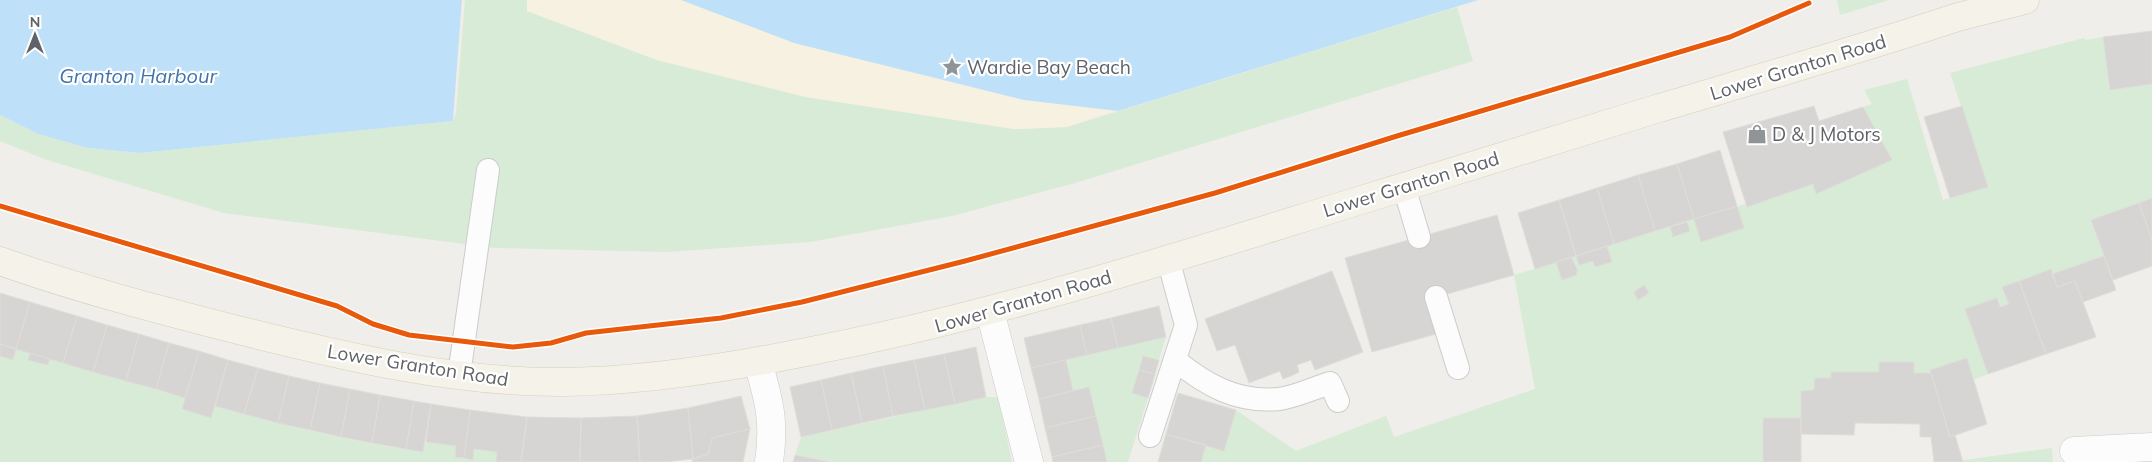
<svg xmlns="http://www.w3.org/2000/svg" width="2152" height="462" viewBox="0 0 2152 462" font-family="Mulish,sans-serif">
  <rect width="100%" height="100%" fill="#efeeea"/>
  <path fill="#d8ebd6" d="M462 0H527V11L657 60 806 97 1014 129 1067 127 1457 7 1473 61 1075 183 952 216 810 242 667 252 495 248 224 213 44 159 0 141V115L38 134 88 148 140 153 453 121Z
    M1837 0H1889L1840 15Z
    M2103 37 2110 90 2152 84V198L2091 220 2104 256 2052 274 2050 269 2003 287 2009 304 2000 307 1996 298 1965 309 1988 374 1973 380 1967 358 1930 370 1931 373H1914V362H1880L1879 372H1831V378H1815L1814 390 1801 391V418L1763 462H1201L1206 445 1224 450 1236 410 1296 451 1386 416 1394 437 1535 389 1514 275 1556 262 1562 280 1577 275 1576 271 1578 270 1571 257 1576 256 1579 265 1593 261 1595 267 1612 262 1607 246 1670 227 1674 237 1690 231 1687 222 1694 219 1746 204 1747 207 1813 184 1816 193 1892 160 1863 107 1872 104 1864 90 1907 79 1943 200 1988 187 1950 73 2084 38 2085 40Z
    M1166 337 1159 360 1144 356 1132 393 1148 398 1128 462H1107L1089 387 1073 391 1066 360Z
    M16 349 30 353 29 360 48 365 50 359 185 398 182 409 211 418 215 406C283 426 353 442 423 452L426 442 456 446 455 457 473 459 474 449 497 452 496 461 500 462H0V356L13 360Z
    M986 397H998L1012 462H833L795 455 801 437Z
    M2052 448 2053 462H1963V460Z"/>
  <path fill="#f6f1e1" d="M527 0H1333L1222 73 1067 127 1014 129 806 97 657 60 527 11Z"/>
  <path fill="#bfe0f9" d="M0 0H462L453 121 140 153 88 148 38 134 0 115Z
    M681 0H1478L1118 111 1024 100 794 43Z"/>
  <path fill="#efeeea" d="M462 0H465L456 113 453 121Z"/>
  <path fill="#d6d5d3" stroke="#deddd9" d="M2152 31V84L2110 90 2103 37Z
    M1814 106 1819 121 1863 107 1892 160 1816 194 1813 184 1747 207 1723 132Z
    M1962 106 1988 187 1950 198 1924 117Z
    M1720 150 1737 206 1694 219 1677 164Z
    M1677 164 1694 219 1655 231 1638 175Z
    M1638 175 1655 231 1614 244 1597 188Z
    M1597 188 1614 244 1576 256 1559 200Z
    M2152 198V240L2139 203Z
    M1559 200 1576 256 1535 269 1518 213Z
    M2139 203 2152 240V266L2113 280 2091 220Z
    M1737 206 1744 228 1701 242 1694 219Z
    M1497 215 1514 275 1426 300 1436 334 1372 352 1345 258Z
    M1687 222 1690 231 1673 237 1670 227Z
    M1607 246 1612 262 1595 267 1593 261 1579 265 1576 256Z
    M2104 256 2116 290 2083 302 2075 281 2057 287 2052 274Z
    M1571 257 1578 271H1576L1577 275 1562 280 1556 262Z
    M2051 269 2057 287 2075 281 2096 337 2046 354 2019 281Z
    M1332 271 1363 352 1315 370 1311 360 1297 365 1299 372 1291 376 1283 379 1280 371 1249 383 1235 345 1217 351 1205 319Z
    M2019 281 2046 354 1988 374 1965 309 1997 298 2000 307 2009 304 2002 287Z
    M1644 285 1649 293 1638 300 1634 292Z
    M0 293 30 302 16 349 0 344Z
    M30 302 77 316 63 363 16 349Z
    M1159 306 1166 337 1118 348 1111 318Z
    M77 316 107 325 93 372 63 363Z
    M1111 318 1118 348 1087 355 1080 325Z
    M107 325 139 334 126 381 93 372Z
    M1080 325 1087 355 1031 368 1024 338Z
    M139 334 169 343 156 389 126 381Z
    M169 343 199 351 185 398 156 389Z
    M0 344 16 349 13 360 0 356Z
    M976 347 986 397 955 404 944 354Z
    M199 351 228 360 211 418 182 409Z
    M30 353 50 359 48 365 28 360Z
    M944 354 955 404 925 410 914 360Z
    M1143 356 1159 360 1155 374 1139 370Z
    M1967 358 1987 424 1950 437 1930 370Z
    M228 360 258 368 244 414 215 406Z
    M914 360 925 410 893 416 883 366Z
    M1066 360 1073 391 1039 399 1031 368Z
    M1879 362H1914V373H1931L1950 437 1955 435 1963 462H1934L1931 437H1920V424L1855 423 1854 435 1801 434V391L1814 390 1815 378H1831V372H1879Z
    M883 366 893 416 862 423 851 373Z
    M258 368 289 376 278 423 244 414Z
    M1139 370 1155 374 1148 398 1132 393Z
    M851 373 862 423 832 430 821 380Z
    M289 376 320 383 310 430 278 423Z
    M821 380 832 430 801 437 790 387Z
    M320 383 350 389 341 437 310 430Z
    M1089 387 1096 416 1045 428 1039 399Z
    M350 389 380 395 372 443 341 437Z
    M1178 393 1236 410 1224 451 1166 434Z
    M380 395 414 401 406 449 372 443Z
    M741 396 750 429 712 438 708 454 693 459 688 408Z
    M414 401 431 404 423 452 406 449Z
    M431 404 470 410 464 458 455 457 456 446 426 442Z
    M688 408 693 459 665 462H640L637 416Z
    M470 410 527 417 521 462H496L497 452 474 449 473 460 464 458Z
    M637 416 640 462H580L581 418Z
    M1096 416 1103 445 1052 457 1045 428Z
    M527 417 581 418 580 462H521Z
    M1763 418H1801V462H1763Z
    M750 429 743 462H692L693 459 708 454 712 438Z
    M1166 434 1206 445 1201 462H1158Z
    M1103 445 1107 462H1053L1052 457Z
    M795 455 830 462H793Z"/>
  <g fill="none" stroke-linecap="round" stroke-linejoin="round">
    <defs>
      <path id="service" d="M1404 187 1419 237
        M1436 297 1458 368
        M1175 360C1206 385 1237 403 1279 399 1296 397 1314 388 1330 383L1338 401
        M459 375 488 170
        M1150 436 1186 325 1168 259"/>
      <path id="minor" d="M990 311 1029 462
        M758 362C769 401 775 421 769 462
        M2074 451 2152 447"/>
      <path id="primary" d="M0 261C76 288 156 309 234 329 342 356 453 383 565 382 646 381 727 368 806 352 990 317 1167 260 1345 205 1449 173 1553 140 1656 109 1757 79 1858 50 1958 17L2025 0"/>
    </defs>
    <use href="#service" stroke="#cbcccc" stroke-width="24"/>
    <use href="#minor" stroke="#cbcccc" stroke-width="29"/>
    <use href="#primary" stroke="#d7ceb8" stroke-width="29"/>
    <use href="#service" stroke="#fdfcfc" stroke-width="22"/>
    <use href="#minor" stroke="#fdfcfc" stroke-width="28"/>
    <use href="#primary" stroke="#f4f2e9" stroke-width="28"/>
    <defs>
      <path id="cycleway" d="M0 206 337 306 373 324 409 335 513 347 551 343 586 333 721 318 802 302 965 261 1215 193 1397 136 1730 37 1809 3"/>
    </defs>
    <use href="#cycleway" stroke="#fff" stroke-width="8"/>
    <use href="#cycleway" stroke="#e8590c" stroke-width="5"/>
  </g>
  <defs>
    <symbol id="sight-bare" viewBox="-9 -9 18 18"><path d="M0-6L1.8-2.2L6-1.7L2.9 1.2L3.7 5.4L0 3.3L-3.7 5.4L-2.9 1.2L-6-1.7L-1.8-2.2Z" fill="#919496" stroke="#fff" stroke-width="2.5" paint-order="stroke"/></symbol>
    <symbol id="shop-bare" viewBox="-9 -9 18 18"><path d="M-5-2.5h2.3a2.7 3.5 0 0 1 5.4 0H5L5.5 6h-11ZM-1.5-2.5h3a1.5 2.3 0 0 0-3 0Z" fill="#919496" stroke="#fff" stroke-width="2.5" paint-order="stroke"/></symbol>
  </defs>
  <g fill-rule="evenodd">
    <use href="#sight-bare" x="938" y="53" width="28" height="28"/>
    <use href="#shop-bare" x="1743" y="120" width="28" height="28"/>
  </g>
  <g text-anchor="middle" stroke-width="4.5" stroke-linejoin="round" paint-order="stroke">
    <g font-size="19" fill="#5f6368" stroke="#fff" text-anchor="start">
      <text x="967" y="74">Wardie Bay Beach</text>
      <text x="1772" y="141">D &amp; J Motors</text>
    </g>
    <g font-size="19" fill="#5f6368" stroke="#fff">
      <text transform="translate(1798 67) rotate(-17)" y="7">Lower Granton Road</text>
      <text transform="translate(1411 184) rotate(-17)" y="7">Lower Granton Road</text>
      <text transform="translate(1023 301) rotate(-16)" y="7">Lower Granton Road</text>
      <text transform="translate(418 365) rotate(9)" y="7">Lower Granton Road</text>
    </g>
    <g font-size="20" font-style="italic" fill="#4174aa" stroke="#fff">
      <text x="138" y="83">Granton Harbour</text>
    </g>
  </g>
  <g transform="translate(35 35)" stroke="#ffffff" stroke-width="4" paint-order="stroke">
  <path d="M0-4L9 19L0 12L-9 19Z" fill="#5f6368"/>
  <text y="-8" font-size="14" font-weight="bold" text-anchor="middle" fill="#5f6368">N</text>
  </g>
</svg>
